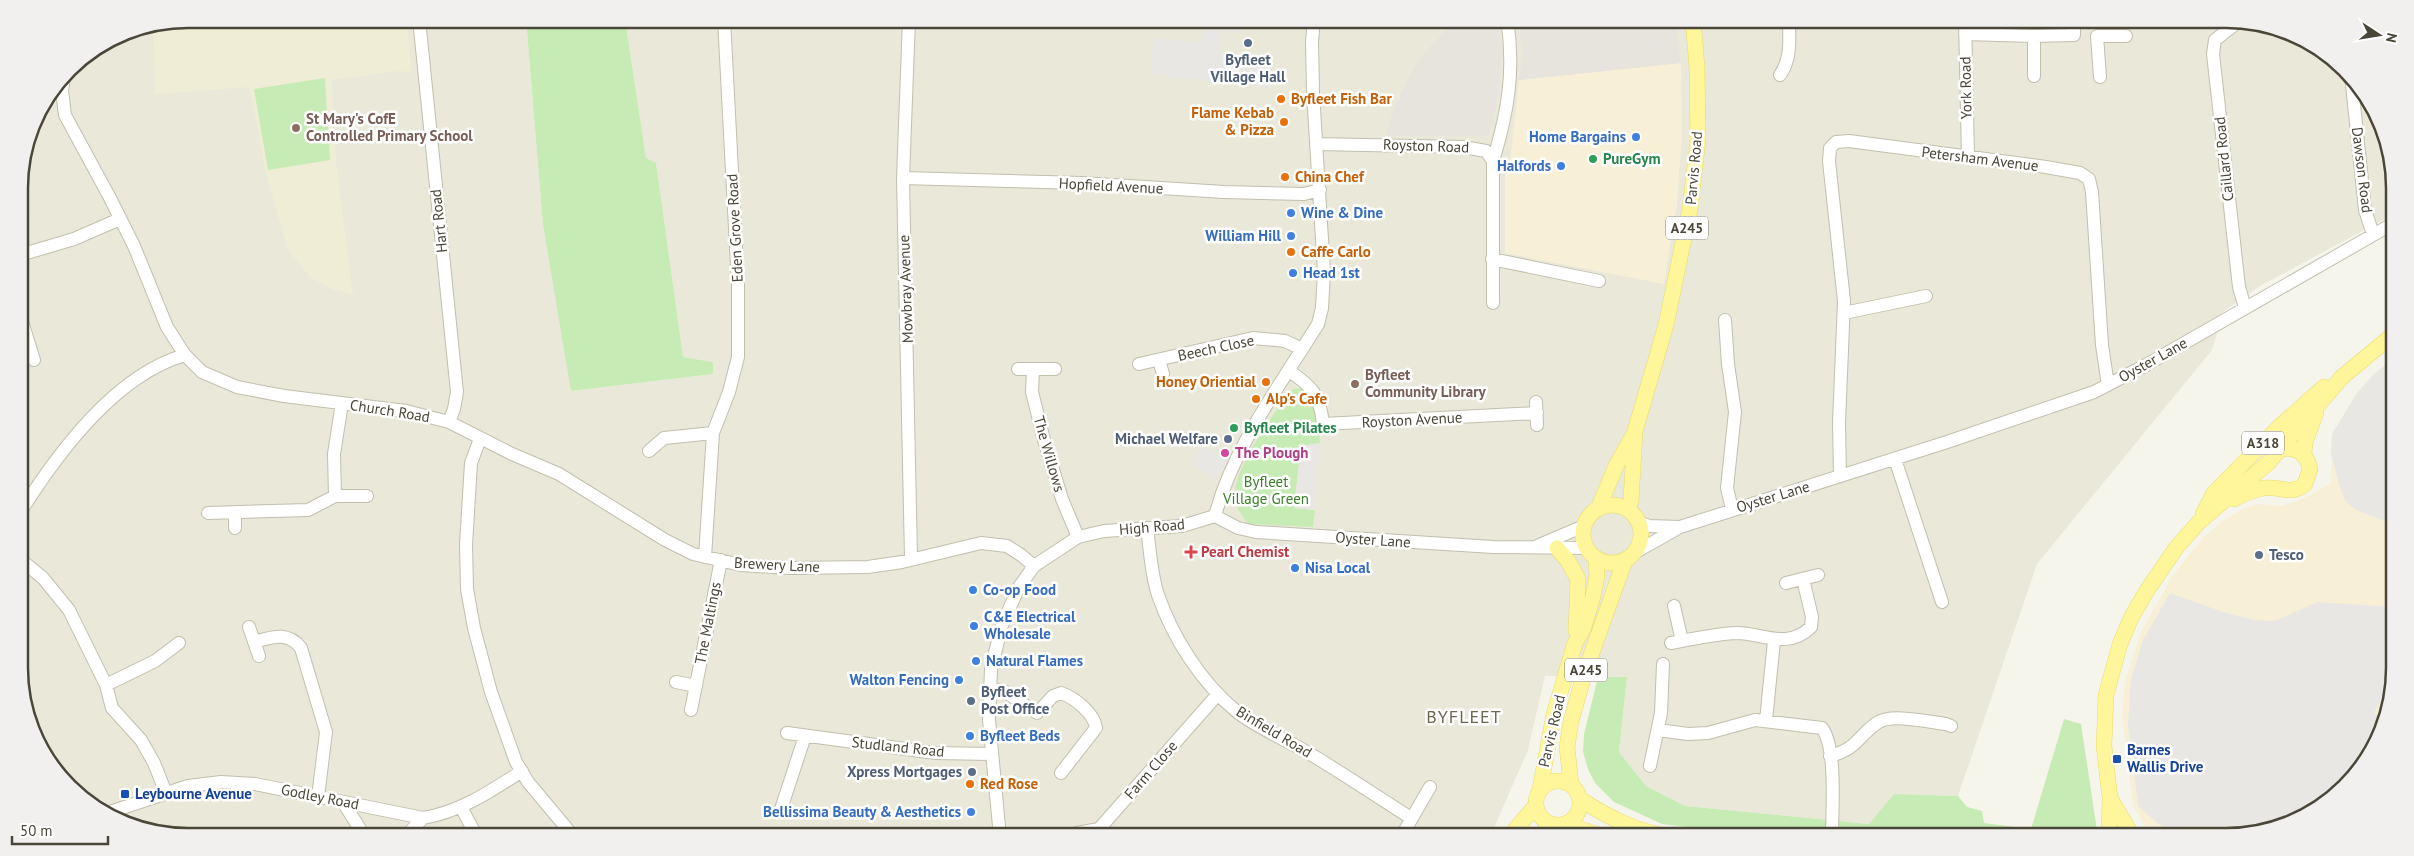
<svg xmlns="http://www.w3.org/2000/svg" width="2414" height="856" viewBox="0 0 2414 856" font-family="'PT Sans',sans-serif">
  <rect width="100%" height="100%" fill="#f6f5ec"/>
  <path fill="#eae8d9" d="M188 19H526L543 225 572 391 713 374V362L683 357 656 164 646 159 625 19H2226L2280 28 2354 77 2378 113 2394 165V214L2260 286 2224 311 2212 350 2037 564 1958 796 1894 794 1870 824 1685 806 1646 786 1619 752 1627 677 1545 676 1528 750 1490 837H188L134 828 61 780 22 701 19 176 36 113 76 61 123 32Z"/>
  <path fill="#f7f0d7" d="M1681 63 1682 133 1677 204 1664 284 1505 253V175L1511 155 1519 80Z
    M2394 358 2395 668 2386 722 2367 762 2329 802 2281 828 2237 837H2155L2143 823 2133 806 2122 713 2125 681 2141 632 2173 575 2203 538 2222 521 2245 508 2259 504 2281 506 2304 498 2331 483 2332 434 2357 393 2374 374Z"/>
  <path fill="#e6e4dd" d="M1457 19H1497L1502 48 1499 93 1489 136H1386L1393 111 1413 69 1423 54Z
    M1518 19H1674L1681 63 1519 80 1523 51Z"/>
  <path fill="#efedd5" d="M188 19H407L411 72 398 71 332 80 336 161 353 295 329 288 310 277 288 250 266 174 250 87 155 94 153 26Z"/>
  <path fill="#c7ebb4" d="M526 19H625L646 158 656 163 683 357 713 362V374L571 391 543 225Z
    M325 78 330 160 268 170 254 89Z
    M1296 388 1305 390C1316 407 1318 423 1320 443L1301 446 1294 508 1315 510 1313 527 1248 524C1243 517 1237 510 1235 500 1230 472 1274 415 1289 391Z
    M1598 677H1627L1619 752 1646 786 1685 806 1869 824 1894 794 1958 796 1967 807 1982 811 1984 823 2031 829 2064 719 2081 724 2098 837H1767L1662 824 1614 802 1595 783 1588 769 1583 752 1584 734Z"/>
  <path fill="#e8e7e3" d="M1205 19H1242L1240 33 1221 31 1219 52 1264 58V63L1274 65 1271 88 1150 74 1154 38 1202 43Z
    M2394 358 2395 533 2394 534 2392 524 2356 510 2346 502 2341 491 2331 454 2332 434 2357 393 2374 374Z
    M1320 443 1315 510 1294 508 1301 446Z
    M1202 446 1227 461 1215 480 1191 462Z
    M2170 593 2226 613 2255 620 2275 621 2317 602 2395 607 2394 676 2374 713 2382 719 2351 771 2356 774 2329 802 2281 828 2237 837H2181L2156 822 2138 806 2128 726 2131 679 2143 640Z"/>
  <g fill="none" stroke-linecap="round" stroke-linejoin="round">
    <defs>
      <path id="minor" d="M419 19 457 392 454 409 449 422
        M909 19 903 178 911 558
        M1965 19 1968 157
        M2239 21 2215 40 2213 54 2239 287 2245 308
        M1965 34 2034 36V76
        M2034 36 2074 35V19
        M1780 75C1792 58 1789 39 1789 19
        M2351 75 2365 210 2373 234
        M64 77 62 91 65 115 110 198 134 246 167 327 185 355 202 372 237 387 284 396 406 411 449 422 512 454 559 474 665 540 693 554 741 565 790 568 868 567 902 562 981 543 1007 546 1021 555 1034 566
        M2100 77 2097 36H2126
        M1316 144 1463 147 1486 151 1493 161V303
        M1493 161C1508 112 1515 70 1507 19
        M903 178 1082 183 1224 192 1304 194 1320 190
        M20 255 74 239 120 219
        M1492 259 1599 281
        M1844 313 1926 296
        M20 315 34 360
        M1725 320 1728 364 1735 412 1727 488 1732 509
        M1159 360 1163 374
        M1139 364 1253 338 1285 341 1302 349
        M1018 369H1055
        M1033 369 1032 392 1044 440 1062 499 1078 537
        M1289 371C1312 386 1320 395 1323 424L1537 413
        M1536 402 1537 425
        M480 439 471 463 466 545 467 589 474 628 491 692 516 762 528 782 574 837
        M649 451 664 438 713 433
        M1895 459 1942 602
        M1840 476 1839 423 1844 301 1829 161 1830 148 1836 142 1849 141 2046 167 2080 173 2089 179 2092 192 2102 345 2108 385
        M335 496 334 454 342 403
        M21 511C58 453 115 375 185 355
        M235 512V528
        M208 513 308 510 335 496H367
        M1215 516C1233 447 1281 384 1318 324L1322 308 1324 272 1313 92 1312 42 1314 19
        M1215 516 1238 528 1256 532 1493 547 1586 548
        M1638 522 1649 526 1680 527
        M1147 528C1150 550 1151 574 1158 595 1173 638 1201 682 1236 711 1255 727 1289 741 1312 755 1345 775 1378 797 1411 818
        M1537 546 1584 526
        M1634 553 1680 527 1947 442 2094 392 2146 365 2394 223
        M705 557 713 433 729 392 738 357V285L724 19
        M21 560 43 578 69 610 106 685 112 708 141 740 154 763 166 793
        M1786 583 1818 575
        M1674 606 1682 641
        M249 627 259 656
        M254 642C272 637 288 631 301 648L326 732 318 797
        M1671 643C1692 639 1715 634 1737 633 1762 633 1788 650 1811 627L1812 617 1803 579
        M676 682 696 686
        M106 685 155 661 179 643
        M991 689 1004 691 1037 713 1053 696 1061 693C1075 698 1094 713 1096 728L1061 773
        M691 710 721 560
        M1766 720 1774 641
        M1658 730 1688 734 1708 733 1755 720 1822 728C1837 748 1832 810 1832 837
        M787 733 935 753 992 754
        M1830 756C1857 749 1857 737 1877 723 1891 713 1929 722 1946 724L1951 726
        M1650 766 1661 713 1663 664
        M343 802 365 837
        M461 807 477 837
        M781 809 805 736
        M110 812 188 786 221 782 255 784 423 818C460 812 491 791 522 771
        M1077 833 1099 829 1218 694
        M405 837 423 818
        M1000 837 989 720 991 669 1002 625 1019 587 1034 566 1078 537 1104 531 1182 526 1215 516
        M1401 837 1430 787"/>
      <path id="major" d="M2304 454 2305 442 2316 413
        M2234 499C2243 494 2253 490 2264 488 2280 486 2291 496 2305 484L2310 469C2307 453 2295 445 2279 450
        M1583 534a29 29 0 1 1 58 0a29 29 0 1 1-58 0Z
        M1598 509 1616 466 1635 432
        M1627 509 1631 501 1635 431 1666 325 1690 209 1698 140 1697 68 1693 19
        M2203 514 2214 493 2278 428 2324 387
        M1557 548 1568 561 1578 579 1576 631
        M1536 803a22 22 0 1 1 44 0a22 22 0 1 1-44 0Z
        M1571 784 1567 747 1571 721 1585 672 1625 560
        M1540 789 1554 714 1575 643 1584 627 1593 596 1597 576 1596 559
        M2110 798 2133 837
        M1580 799C1609 818 1637 832 1672 837
        M1565 824 1605 837
        M1509 837 1536 805
        M1537 837 1553 825
        M2109 837 2110 798 2104 746 2106 695 2120 644 2131 618 2146 592 2176 548 2199 522 2268 463 2342 377 2394 334"/>
    </defs>
    <use href="#minor" stroke="#c2bfad" stroke-width="14"/>
    <use href="#major" stroke="#e8da67" stroke-width="16"/>
    <use href="#minor" stroke="#fff" stroke-width="12"/>
    <use href="#major" stroke="#fff69c" stroke-width="15"/>
  </g>
  <g fill="#5c6f8a" stroke="#fff" stroke-width="2">
    <circle cx="1248" cy="43" r="5"/>
    <circle cx="1228" cy="439" r="5"/>
    <circle cx="2259" cy="555" r="5"/>
    <circle cx="971" cy="701" r="5"/>
    <circle cx="972" cy="772" r="5"/>
  </g>
  <g fill="#e8710a" stroke="#fff" stroke-width="2">
    <circle cx="1281" cy="99" r="5"/>
    <circle cx="1284" cy="122" r="5"/>
    <circle cx="1285" cy="177" r="5"/>
    <circle cx="1291" cy="252" r="5"/>
    <circle cx="1266" cy="382" r="5"/>
    <circle cx="1256" cy="399" r="5"/>
    <circle cx="970" cy="784" r="5"/>
  </g>
  <g fill="#8d6e63" stroke="#fff" stroke-width="2">
    <circle cx="296" cy="128" r="5"/>
    <circle cx="1355" cy="384" r="5"/>
  </g>
  <g fill="#3f7fe0" stroke="#fff" stroke-width="2">
    <circle cx="1636" cy="137" r="5"/>
    <circle cx="1561" cy="166" r="5"/>
    <circle cx="1291" cy="213" r="5"/>
    <circle cx="1291" cy="236" r="5"/>
    <circle cx="1293" cy="273" r="5"/>
    <circle cx="1295" cy="568" r="5"/>
    <circle cx="973" cy="590" r="5"/>
    <circle cx="974" cy="626" r="5"/>
    <circle cx="976" cy="661" r="5"/>
    <circle cx="959" cy="680" r="5"/>
    <circle cx="970" cy="736" r="5"/>
    <circle cx="971" cy="812" r="5"/>
  </g>
  <g fill="#2e9e5b" stroke="#fff" stroke-width="2">
    <circle cx="1593" cy="159" r="5"/>
    <circle cx="1234" cy="428" r="5"/>
  </g>
  <circle fill="#d1479c" stroke="#fff" stroke-width="2" cx="1225" cy="453" r="5"/>
  <path fill="#e0444e" stroke="#fff" stroke-width="2" d="M1188.5 544.5h5v5h5v5h-5v5h-5v-5h-5v-5h5z"/>
  <g fill="#1a4fb4" stroke="#fff" stroke-width="2">
    <rect x="2112" y="754" width="10" height="10" rx="2.5"/>
    <rect x="120" y="789" width="10" height="10" rx="2.5"/>
  </g>
  <g text-anchor="middle" stroke-width="5" stroke-linejoin="round" paint-order="stroke">
    <g fill="#fff" stroke="#817e74" stroke-width="1">
      <rect x="1666" y="216.5" width="42" height="23" rx="4"/>
      <rect x="2242" y="431.5" width="42" height="23" rx="4"/>
      <rect x="1565" y="658.5" width="42" height="23" rx="4"/>
    </g>
    <g font-size="14" font-weight="bold" fill="#4b4738">
      <text x="1687" y="233">A245</text>
      <text x="2263" y="448">A318</text>
      <text x="1586" y="675">A245</text>
    </g>
    <g font-size="15" font-weight="bold" fill="#4e5e75" stroke="#fff" text-anchor="end">
      <text x="1248" y="65" text-anchor="middle">Byfleet<tspan x="1248" dy="17">Village Hall</tspan></text>
      <text x="1218" y="444">Michael Welfare</text>
      <text x="2269" y="560" text-anchor="start">Tesco</text>
      <text x="981" y="697" text-anchor="start">Byfleet<tspan x="981" dy="17">Post Office</tspan></text>
      <text x="962" y="777">Xpress Mortgages</text>
    </g>
    <g font-size="15" fill="#4b4738" stroke="#fff">
      <text transform="translate(1966 88) rotate(-91)" y="5">York Road</text>
      <text transform="translate(1426 146) rotate(2)" y="5">Royston Road</text>
      <text transform="translate(1980 159) rotate(7)" y="5">Petersham Avenue</text>
      <text transform="translate(2224 159) rotate(-96)" y="5">Caillard Road</text>
      <text transform="translate(1694 168) rotate(-85)" y="5">Parvis Road</text>
      <text transform="translate(2362 170) rotate(83)" y="5">Dawson Road</text>
      <text transform="translate(1111 186) rotate(3)" y="5">Hopfield Avenue</text>
      <text transform="translate(439 221) rotate(-96)" y="5">Hart Road</text>
      <text transform="translate(735 228) rotate(-93)" y="5">Eden Grove Road</text>
      <text transform="translate(906 289) rotate(-92)" y="5">Mowbray Avenue</text>
      <text transform="translate(1216 348) rotate(-12)" y="5">Beech Close</text>
      <text transform="translate(2153 360) rotate(-29)" y="5">Oyster Lane</text>
      <text transform="translate(390 411) rotate(9)" y="5">Church Road</text>
      <text transform="translate(1412 420) rotate(-3)" y="5">Royston Avenue</text>
      <text transform="translate(1049 454) rotate(74)" y="5">The Willows</text>
      <text transform="translate(1773 497) rotate(-17)" y="5">Oyster Lane</text>
      <text transform="translate(1152 527) rotate(-5)" y="5">High Road</text>
      <text transform="translate(1373 540) rotate(4)" y="5">Oyster Lane</text>
      <text transform="translate(777 565) rotate(3)" y="5">Brewery Lane</text>
      <text transform="translate(708 623) rotate(-79)" y="5">The Maltings</text>
      <text transform="translate(1552 731) rotate(-77)" y="5">Parvis Road</text>
      <text transform="translate(1274 732) rotate(31)" y="5">Binfield Road</text>
      <text transform="translate(898 747) rotate(6)" y="5">Studland Road</text>
      <text transform="translate(1151 770) rotate(-49)" y="5">Farm Close</text>
      <text transform="translate(320 797) rotate(11)" y="5">Godley Road</text>
    </g>
    <g font-size="15" font-weight="bold" fill="#c56008" stroke="#fff" text-anchor="start">
      <text x="1291" y="104">Byfleet Fish Bar</text>
      <text x="1274" y="118" text-anchor="end">Flame Kebab<tspan x="1274" dy="17">&amp; Pizza</tspan></text>
      <text x="1295" y="182">China Chef</text>
      <text x="1301" y="257">Caffe Carlo</text>
      <text x="1256" y="387" text-anchor="end">Honey Oriential</text>
      <text x="1266" y="404">Alp's Cafe</text>
      <text x="980" y="789">Red Rose</text>
    </g>
    <g font-size="15" font-weight="bold" fill="#785e54" stroke="#fff" text-anchor="start">
      <text x="306" y="124">St Mary's CofE<tspan x="306" dy="17">Controlled Primary School</tspan></text>
      <text x="1365" y="380">Byfleet<tspan x="1365" dy="17">Community Library</tspan></text>
    </g>
    <g font-size="15" font-weight="bold" fill="#366cbe" stroke="#fff" text-anchor="start">
      <text x="1626" y="142" text-anchor="end">Home Bargains</text>
      <text x="1551" y="171" text-anchor="end">Halfords</text>
      <text x="1301" y="218">Wine &amp; Dine</text>
      <text x="1281" y="241" text-anchor="end">William Hill</text>
      <text x="1303" y="278">Head 1st</text>
      <text x="1305" y="573">Nisa Local</text>
      <text x="983" y="595">Co-op Food</text>
      <text x="984" y="622">C&amp;E Electrical<tspan x="984" dy="17">Wholesale</tspan></text>
      <text x="986" y="666">Natural Flames</text>
      <text x="949" y="685" text-anchor="end">Walton Fencing</text>
      <text x="980" y="741">Byfleet Beds</text>
      <text x="961" y="817" text-anchor="end">Bellissima Beauty &amp; Aesthetics</text>
    </g>
    <g font-size="15" font-weight="bold" fill="#27864d" stroke="#fff" text-anchor="start">
      <text x="1603" y="164">PureGym</text>
      <text x="1244" y="433">Byfleet Pilates</text>
    </g>
    <g font-size="15" font-weight="bold" fill="#b23c85" stroke="#fff" text-anchor="start">
      <text x="1235" y="458">The Plough</text>
    </g>
    <g font-size="15" fill="#398028" stroke="#fff">
      <text x="1266" y="487">Byfleet<tspan x="1266" dy="17">Village Green</tspan></text>
    </g>
    <g font-size="15" font-weight="bold" fill="#be3a42" stroke="#fff" text-anchor="start">
      <text x="1201" y="557">Pearl Chemist</text>
    </g>
    <g font-size="15" font-weight="bold" fill="#164399" stroke="#fff" text-anchor="start">
      <text x="2127" y="755">Barnes<tspan x="2127" dy="17">Wallis Drive</tspan></text>
      <text x="135" y="799">Leybourne Avenue</text>
    </g>
    <g font-size="18" letter-spacing="1" fill="#6e684f" stroke="#fff">
      <text x="1464" y="723">BYFLEET</text>
    </g>
  </g>
  <path d="M0 0H2414V856H0ZM188 28H2226A160 160 0 0 1 2386 188V668A160 160 0 0 1 2226 828H188A160 160 0 0 1 28 668V188A160 160 0 0 1 188 28Z" fill="#f1f0ef" fill-rule="evenodd"/>
  <path fill="none" stroke="#4b4738" stroke-width="2.5" d="M188 28H2226A160 160 0 0 1 2386 188V668A160 160 0 0 1 2226 828H188A160 160 0 0 1 28 668V188A160 160 0 0 1 188 28Z"/>
  <g transform="translate(2379 35) rotate(102)" stroke="#ffffff" stroke-width="4" paint-order="stroke">
  <path d="M0-4L9 19L0 12L-9 19Z" fill="#4b4738"/>
  <text y="-8" font-size="14" font-weight="bold" text-anchor="middle" fill="#4b4738">N</text>
  </g>
  <path d="M12 836v8h96v-8" fill="none" stroke="#4b4738" stroke-width="2.5"/>
  <text x="20" y="836" font-size="15" fill="#4b4738" stroke="#ffffff" stroke-width="4" paint-order="stroke">50 m</text>
</svg>
